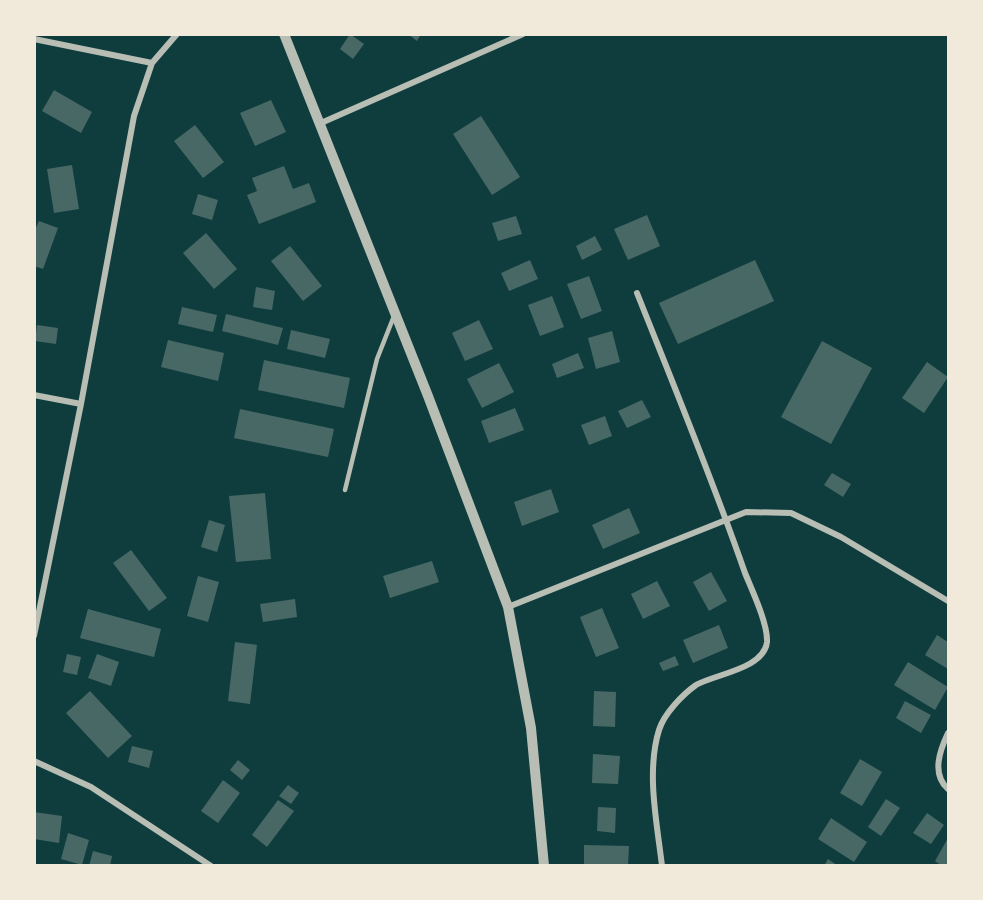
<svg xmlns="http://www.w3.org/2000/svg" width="983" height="900" viewBox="0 0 983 900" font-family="Roboto,sans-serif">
  <rect width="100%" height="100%" fill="#0f3d3e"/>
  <path fill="#486865" d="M350 34 364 44 353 59 340 49Z
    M408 34H421L417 41Z
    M54 90 92 112 81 133 42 111Z
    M271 100 286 132 255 146 240 113Z
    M481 116 520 177 492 195 453 134Z
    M195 125 224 162 203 178 174 141Z
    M72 165 79 209 54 213 47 169Z
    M284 166 293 189 309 183 316 202 259 224 247 195 257 191 252 178Z
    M198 194 218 200 212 220 192 214Z
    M647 215 660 246 628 260 614 229Z
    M516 216 522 234 498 241 492 223Z
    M39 221 58 228 43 269 34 266V232Z
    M206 233 237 269 214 289 183 253Z
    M595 236 602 250 582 260 576 246Z
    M290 246 322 286 303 301 271 261Z
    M530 260 538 279 509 291 501 273Z
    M755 260 774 301 678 344 659 303Z
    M589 276 602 311 581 319 567 284Z
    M256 287 275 291 272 310 253 307Z
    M552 296 564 327 540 336 528 305Z
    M182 307 217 315 213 332 178 324Z
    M226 314 283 328 278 345 222 331Z
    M479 320 493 349 465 361 452 333Z
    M37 325 58 328 56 344 35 341Z
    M291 330 330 339 325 358 287 349Z
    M612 331 620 362 596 369 588 338Z
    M168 340 224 353 218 381 161 367Z
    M822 341 872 368 831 444 781 417Z
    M578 353 584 368 557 378 552 364Z
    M264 360 350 378 344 408 258 390Z
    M927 362 948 377 924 413 902 398Z
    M499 363 514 392 482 408 467 379Z
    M642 400 651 417 627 428 618 411Z
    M515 408 524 430 489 443 481 421Z
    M240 409 334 429 328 457 234 438Z
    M605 416 612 436 589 445 581 425Z
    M832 473 851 484 843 497 824 485Z
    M551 489 559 512 522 526 514 502Z
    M265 493 271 559 236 562 229 496Z
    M629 508 640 533 603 549 592 525Z
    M209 520 225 525 217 552 201 547Z
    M131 550 167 598 149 611 113 563Z
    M432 561 439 582 390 598 383 576Z
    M711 572 727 601 709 611 693 582Z
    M198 576 219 582 208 622 187 616Z
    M657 581 670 606 643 619 631 594Z
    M295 599 297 617 263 622 260 604Z
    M602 608 619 648 596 657 580 617Z
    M88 609 161 629 154 657 80 638Z
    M719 625 728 648 693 663 683 640Z
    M937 635 948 642V669L925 655Z
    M235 642 257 645 250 704 228 701Z
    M67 654 81 657 77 675 63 672Z
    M97 654 119 662 111 686 88 678Z
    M675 656 679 665 663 671 659 663Z
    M908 662 948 687 935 710 894 685Z
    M90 691 132 736 108 758 66 713Z
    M594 691 616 692 615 727 593 726Z
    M905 701 931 715 921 733 896 718Z
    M132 746 153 751 149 768 128 762Z
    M593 754 620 756 618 784 592 783Z
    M860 759 882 772 862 806 840 793Z
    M238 760 250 770 242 780 230 770Z
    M223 780 240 793 218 823 201 811Z
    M288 785 299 793 291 804 279 796Z
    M886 799 900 808 881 836 868 827Z
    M278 800 294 811 267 847 252 835Z
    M598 807 616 808 615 833 597 831Z
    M34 812 62 816 59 843 34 839Z
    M927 813 944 825 931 844 913 833Z
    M831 818 867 842 854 862 818 839Z
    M68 833 89 840 82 865 61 859Z
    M948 838V866H942L935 861Z
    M584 845 629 846 628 866H584Z
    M93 851 112 856 110 866H89Z
    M828 859 838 866H824Z"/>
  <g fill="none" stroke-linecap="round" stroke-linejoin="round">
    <path stroke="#b8beb3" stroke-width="4.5" d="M345 490 377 359 394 316"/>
    <path stroke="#b8beb3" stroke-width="6" d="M34 39 152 63
      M321 123 523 34
      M637 293C674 386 712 478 745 573 752 590 768 624 767 642 764 669 715 674 696 685 682 695 664 714 659 730 646 772 657 823 662 866
      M34 395 81 404
      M508 607 746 512 791 513 841 537 948 601
      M34 636 81 404 134 116 152 63 177 34
      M948 733C940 750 931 774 948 789
      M34 761 91 787 211 866"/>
    <path stroke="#b8beb3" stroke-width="10" d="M284 34 428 396 508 607 531 728 544 866"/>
  </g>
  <rect width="983" height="900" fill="none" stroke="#f1e9da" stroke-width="72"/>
</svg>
